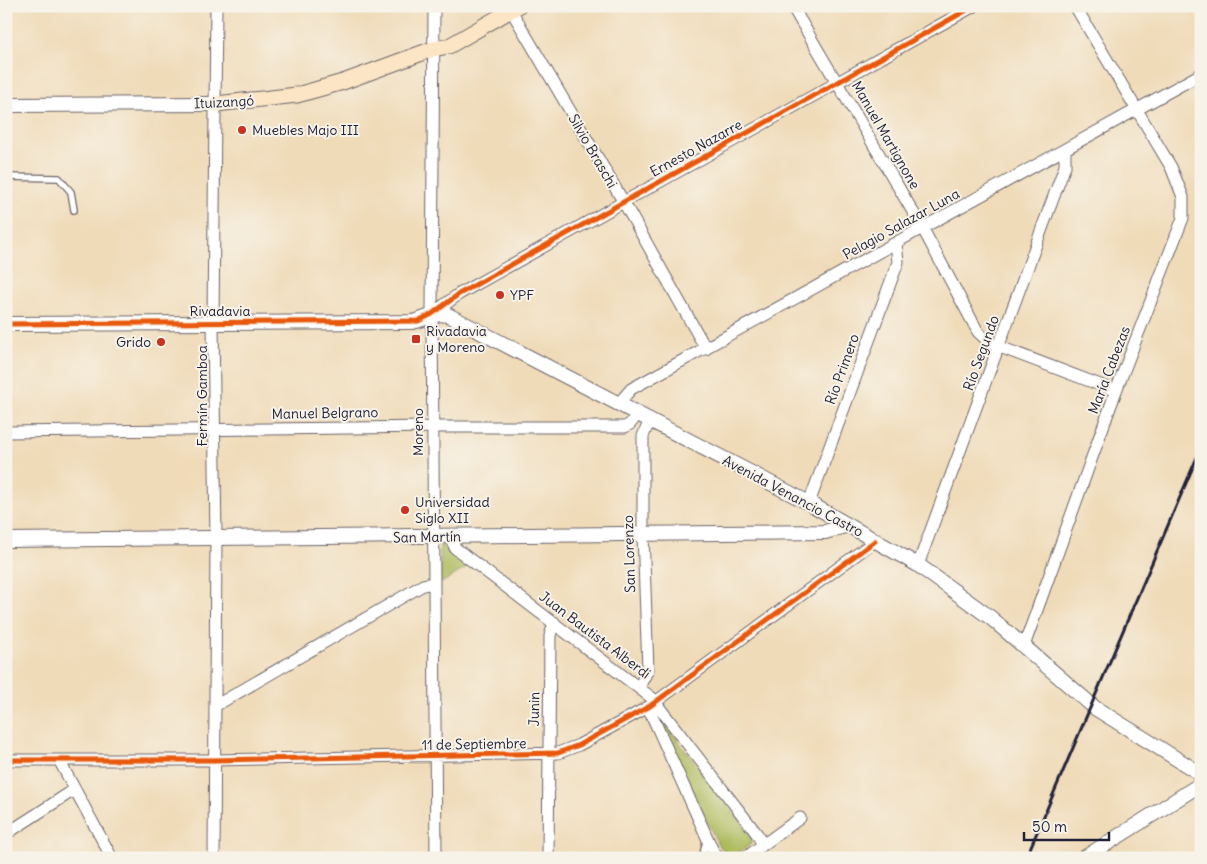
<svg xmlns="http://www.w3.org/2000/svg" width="1207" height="864" viewBox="0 0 1207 864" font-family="Delius,sans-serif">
  <rect width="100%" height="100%" fill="#f7f3e8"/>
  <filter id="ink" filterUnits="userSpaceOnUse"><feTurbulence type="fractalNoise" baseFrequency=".02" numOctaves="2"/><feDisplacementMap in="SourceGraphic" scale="10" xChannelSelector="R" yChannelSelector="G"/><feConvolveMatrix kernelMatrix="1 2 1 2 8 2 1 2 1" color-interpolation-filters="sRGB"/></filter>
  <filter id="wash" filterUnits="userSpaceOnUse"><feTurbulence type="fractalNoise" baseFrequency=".0096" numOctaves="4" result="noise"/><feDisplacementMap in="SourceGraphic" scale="20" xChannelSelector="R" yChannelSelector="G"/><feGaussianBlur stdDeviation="1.12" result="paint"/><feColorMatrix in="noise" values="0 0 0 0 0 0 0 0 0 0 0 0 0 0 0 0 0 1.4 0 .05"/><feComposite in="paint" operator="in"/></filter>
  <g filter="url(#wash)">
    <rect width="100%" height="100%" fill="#f0dbb9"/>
    <path fill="#aebc5f" stroke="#686f4d" d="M440 544 468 567 441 583Z
      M660 720 663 721 752 836 751 844 736 855H730L719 846 660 725Z"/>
  </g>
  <g filter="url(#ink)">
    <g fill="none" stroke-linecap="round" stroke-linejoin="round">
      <defs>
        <path id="service" d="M6 177 59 178 71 192 74 210
          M702 858 706 841"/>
        <path id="minor" d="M434 6 432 314 436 858
          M792 6 923 229 978 332 989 342 1000 347 1116 391
          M511 10 623 201 706 349
          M432 314 459 294 974 6
          M619 403 631 389 1201 74
          M6 432 433 427H625L630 424 638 414
          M809 503 898 262 896 244
          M450 536 455 548 652 698 757 834 763 845
          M918 565 1065 166V150
          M1024 646 1116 391 1183 218V197L1171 167 1075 6
          M639 687 648 670 643 534V436L650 420
          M215 706 423 585 434 583
          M648 707 714 853 719 858
          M6 760H214L558 753 579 745 650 706 875 541
          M59 760 112 858
          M6 834 74 790
          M214 858 216 539 213 322 216 6
          M548 858 550 636 554 622
          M745 858 800 818"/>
        <path id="tertiary" d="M6 105 216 104
          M6 324 411 322C426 320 431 312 448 315L809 503 918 565 991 618 1095 708 1201 774
          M6 540 825 532 848 525
          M1084 858 1201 784"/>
        <path id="secondary" d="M216 104 297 95 343 82 433 49 449 46 518 6"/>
      </defs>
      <use href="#service" stroke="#6a6367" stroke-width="8"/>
      <use href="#minor" stroke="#6a6367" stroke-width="13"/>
      <use href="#tertiary" stroke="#6a6367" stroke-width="16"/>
      <use href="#secondary" stroke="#6a6367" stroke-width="17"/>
      <use href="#service" stroke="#fff" stroke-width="5.5"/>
      <use href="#minor" stroke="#fff" stroke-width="11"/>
      <use href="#tertiary" stroke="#fff" stroke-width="14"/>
      <use href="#secondary" stroke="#fce5c4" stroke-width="15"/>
      <path stroke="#22223b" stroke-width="3" d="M1026 858 1201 448"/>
      <defs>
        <path id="cycleway" d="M6 324 418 321 432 314 459 294 974 6
          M6 760H214L558 753 579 745 650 706 875 541"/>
      </defs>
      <use href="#cycleway" stroke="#f7f3e8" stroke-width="8"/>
      <use href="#cycleway" stroke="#e8590c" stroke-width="5"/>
    </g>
  </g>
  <g fill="#c8321e" stroke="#f7f3e8" stroke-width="2">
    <circle cx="242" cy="130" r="5"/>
    <circle cx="500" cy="295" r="5"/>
    <rect x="411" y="334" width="10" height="10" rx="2.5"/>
    <circle cx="161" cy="342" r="5"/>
    <circle cx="405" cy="510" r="5"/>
  </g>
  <g text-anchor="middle" stroke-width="4" stroke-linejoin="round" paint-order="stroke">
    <g font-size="14" fill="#22223b" stroke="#f7f3e8">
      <text transform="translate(224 102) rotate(-3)" y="5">Ituizangó</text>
      <text transform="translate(886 135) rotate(60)" y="5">Manuel Martignone</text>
      <text transform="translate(696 148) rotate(-29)" y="5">Ernesto Nazarre</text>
      <text transform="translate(593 151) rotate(60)" y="5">Silvio Braschi</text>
      <text transform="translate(901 224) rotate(-29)" y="5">Pelagio Salazar Luna</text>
      <text x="220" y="316">Rivadavia</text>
      <text transform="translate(981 353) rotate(-70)" y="5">Río Segundo</text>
      <text transform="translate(842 369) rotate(-70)" y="5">Río Primero</text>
      <text transform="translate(1109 370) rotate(-69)" y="5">María Cabezas</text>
      <text transform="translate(202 396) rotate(-90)" y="5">Fermín Gamboa</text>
      <text transform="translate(325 413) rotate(-1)" y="5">Manuel Belgrano</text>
      <text transform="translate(418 432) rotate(-90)" y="5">Moreno</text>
      <text transform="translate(793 496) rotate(28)" y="5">Avenida Venancio Castro</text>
      <text transform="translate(427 537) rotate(-1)" y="5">San Martín</text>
      <text transform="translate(629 554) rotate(-92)" y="5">San Lorenzo</text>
      <text transform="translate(595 635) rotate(37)" y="5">Juan Bautista Alberdi</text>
      <text transform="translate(534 709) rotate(-89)" y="5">Junin</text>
      <text transform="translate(474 744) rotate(-1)" y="5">11 de Septiembre</text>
    </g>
    <g font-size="14" fill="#22223b" stroke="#f7f3e8" text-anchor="start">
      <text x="252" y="135">Muebles Majo III</text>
      <text x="510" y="300">YPF</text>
      <text x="426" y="336">Rivadavia<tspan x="426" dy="16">y Moreno</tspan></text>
      <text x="151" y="347" text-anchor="end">Grido</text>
      <text x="415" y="507">Universidad<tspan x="415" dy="16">Siglo XII</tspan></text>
    </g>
  </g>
  <rect width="1207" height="864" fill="none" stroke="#f7f3e8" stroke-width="25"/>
  <path d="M1024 832v8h85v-8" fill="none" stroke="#22223b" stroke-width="2.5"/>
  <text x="1032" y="832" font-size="15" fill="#22223b" stroke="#f7f3e8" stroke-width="4" paint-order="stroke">50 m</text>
</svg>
